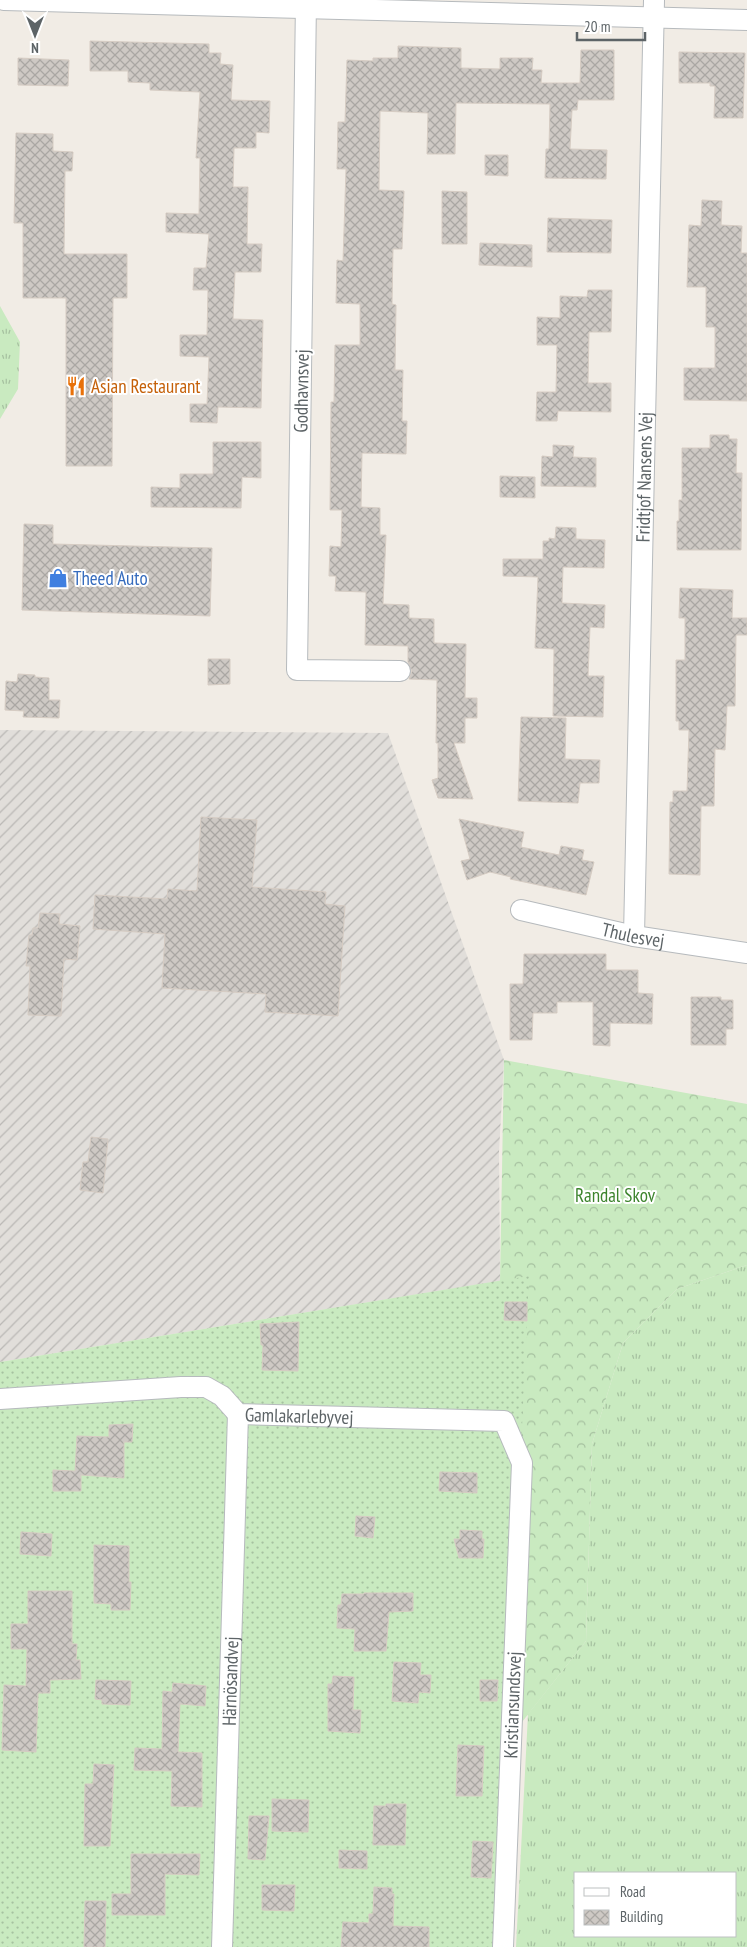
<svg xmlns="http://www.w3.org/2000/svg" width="747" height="1947" viewBox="0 0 747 1947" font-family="'PT Sans Narrow',sans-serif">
  <defs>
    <pattern id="industrial-furrows" width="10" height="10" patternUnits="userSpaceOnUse" patternTransform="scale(1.25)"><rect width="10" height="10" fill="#e1deda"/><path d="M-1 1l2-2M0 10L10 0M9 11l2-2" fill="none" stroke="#bab8b5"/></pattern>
    <pattern id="grass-tufts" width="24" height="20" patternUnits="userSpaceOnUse" patternTransform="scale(1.25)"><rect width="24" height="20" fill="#c9eac0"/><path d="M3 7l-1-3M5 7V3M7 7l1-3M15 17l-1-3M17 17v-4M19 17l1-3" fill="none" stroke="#a6c1a0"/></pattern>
    <pattern id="forest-crowns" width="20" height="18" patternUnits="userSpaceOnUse" patternTransform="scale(1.25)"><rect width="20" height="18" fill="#c9eac0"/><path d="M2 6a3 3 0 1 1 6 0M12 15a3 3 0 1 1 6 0" fill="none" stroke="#a6c1a0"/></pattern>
    <pattern id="garden-dots" width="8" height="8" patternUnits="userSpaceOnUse" patternTransform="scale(1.25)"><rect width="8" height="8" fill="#c9eac0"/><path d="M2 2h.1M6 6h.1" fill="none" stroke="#a6c1a0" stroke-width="1.8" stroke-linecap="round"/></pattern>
    <pattern id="building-cross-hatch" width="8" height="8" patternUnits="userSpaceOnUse" patternTransform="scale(1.25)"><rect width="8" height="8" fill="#cec9c4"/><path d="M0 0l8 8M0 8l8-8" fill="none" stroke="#aaa7a3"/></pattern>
  </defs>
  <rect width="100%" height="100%" fill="#f1ece5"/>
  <path fill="url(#industrial-furrows)" d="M0 730 388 733 504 1060 499 1152 500 1281 0 1362Z"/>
  <path fill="url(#grass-tufts)" fill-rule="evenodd" d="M0 306 20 342 18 389 0 419Z
    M747 1265V1947H516L528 1714 586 1641 592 1444 623 1343 677 1289ZM576 1873H736V1936H576Z"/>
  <path fill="url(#forest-crowns)" d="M504 1060 747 1104V1265L677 1289 623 1343 592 1444 586 1641 507 1741 500 1281Z"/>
  <path fill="url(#garden-dots)" d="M529 1276 498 1947H0V1362Z"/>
  <path fill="url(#building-cross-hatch)" stroke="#d6ccc3" d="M90 41 209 44V53H221L220 64 233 65 231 100 270 101 269 133 256 132V148H234L233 187H248L247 244H262L261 272H235L233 319 263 320 261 408 218 407 217 423 190 422V404H207L209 357 180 356V335H207L208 290H193L194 268H206L209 234 166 232V213L199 214 200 158H196L200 92 150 90V83L128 82V71H90Z
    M398 46 461 48V68L500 69V58H533L532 70H542L541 83H580L581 50H614V100H578L577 110H572L570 149 607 150 606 179 545 178 546 149H549L550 104 456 103 455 154H427L428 113 380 111 379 190 404 191 402 249H393L392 304 396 305 395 370H403L402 421H407L406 454 362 453 361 507 380 508V535H386L383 604 409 605V618L434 619V643L466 644 465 698H477V718H465V743H454L473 799 438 798 432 780 438 778V743H436L437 680 409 679 412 671 408 662V646L365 645 366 592 335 591 336 576H329L330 546 341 547 342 510H330L331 402H334L335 345H360V304L336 303 337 260 343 261 346 169H337L338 122H345L347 60 373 61V58H398Z
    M679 52 745 53 743 118H714L715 86H710V83H679Z
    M18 58 69 60 68 86 18 85Z
    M16 133 53 134V151L73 152 72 171H65L64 254H127V298H113L112 466H66V298H23V223H14Z
    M485 155H508V176L485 175Z
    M442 191 467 192V244H442Z
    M702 200 722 201 721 225 742 226 741 253H747V401L684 400V368H715V327H706V287H687L689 225 701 226Z
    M548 218 612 220 611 253 547 252Z
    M480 243 532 245V267L479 265Z
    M588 290H612L611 332H589L588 383H611V412L558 411 557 421H536L537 392H556L557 345H537V317L560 318V296L587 297Z
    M710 435H729V439H737L736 473H742L741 550H677V521H679V500H682V448H710Z
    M213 442H261V478L242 477 241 508 151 507V487L180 488V474H213Z
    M553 445 574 446 573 457 596 458V487L541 486 542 456 553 457Z
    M500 476 535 477V498L500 497Z
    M24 524 53 525V544L212 548 210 616 22 610Z
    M556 527 576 528V539L605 540 604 568 563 567 562 603 605 605 604 628 590 627 588 676H604L603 717 553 716 554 649 535 648 538 577 503 576V559H543V541H549V538L555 539Z
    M680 588 733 590 732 618H747V635H736L735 706H727L725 750 715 749 714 806H701L700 875 669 874 670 802H673V791H687L689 730H679V721H676V660H685V618H679Z
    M208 659H230V684L208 685Z
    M18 674 35 675V677L49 678V700H60L59 718 23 717 24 711 5 710 6 681 17 682Z
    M521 717 566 718 565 759 600 760 599 783H580L578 803 518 801Z
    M201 817 257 820 252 887 326 892 325 904 345 906 338 1016 265 1012 266 994 162 988 165 934 93 929 95 895 167 899 168 889 197 891Z
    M459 819 524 832 521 847 559 855 561 846 584 850 582 860 594 862 586 895 510 879 511 877 490 872 467 880 461 861 470 859Z
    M40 913 60 914 59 924 80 926 77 960 64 959 61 1016 28 1015 30 966H26L29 935H32L33 928H38Z
    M524 954H606V970H638V993L653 994 652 1024 610 1023V1046L593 1045V1002H557V1013H533L532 1040H510V984H523Z
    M691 997H721V1000H733V1029H726V1045H691Z
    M91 1137 108 1139 103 1193 80 1190 83 1162H88Z
    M505 1302H527V1321L504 1320Z
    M299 1322 298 1371 262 1370 263 1345H261L260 1324Z
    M133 1424 132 1442H124V1478L81 1475V1491H53V1470L75 1471 77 1436 109 1437V1425Z
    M440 1472 477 1473V1493L439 1491Z
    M356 1516 375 1517 373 1538 355 1536Z
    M460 1530 482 1531V1539H484L483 1558H459L454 1539H460Z
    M21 1532 52 1534 51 1556 20 1554Z
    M94 1545 129 1546V1582H131L130 1610H111V1604L94 1603Z
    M28 1591H72V1644H77L76 1660H80L81 1679 50 1680V1693H38L36 1752 2 1750 4 1685 26 1686 27 1649H11V1624H28Z
    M364 1593H413V1611L389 1612 386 1651H354L355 1629 337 1628 338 1605H341L342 1594H364Z
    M394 1662 421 1663 420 1675H431L430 1693 419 1692 418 1703 392 1701Z
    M333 1676 354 1677 353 1710H361L360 1733 328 1731V1684H332Z
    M96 1680 131 1681 130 1705 102 1704V1700L95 1699Z
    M480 1680H498L497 1701H480Z
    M173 1683 206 1686 205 1706 180 1704 178 1752 202 1753V1807L171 1806 172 1771 134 1770 135 1748 162 1749 163 1691 172 1692Z
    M458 1745 484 1746 482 1796H456Z
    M94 1764 114 1765 110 1846H84L85 1784H93Z
    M272 1799 309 1800 308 1832 272 1831Z
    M386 1804H406L405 1845H373L374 1806H386Z
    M249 1816H269L265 1860 248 1859Z
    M473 1841 493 1842 491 1878 471 1877Z
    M339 1850 367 1851V1869L339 1868Z
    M131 1854H200L199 1875 165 1874V1915H112V1894H131Z
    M262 1885H295L294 1911 262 1910Z
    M374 1887 392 1888V1894H394L393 1926 429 1927V1947H341L343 1922 369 1923V1914H373Z
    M85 1901H106L105 1947H84Z"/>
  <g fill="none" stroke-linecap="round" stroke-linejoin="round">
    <defs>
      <g id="minor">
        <path d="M4 0 747 20"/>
        <path d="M306 0 297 670 400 671"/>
        <path id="s1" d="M521 910 634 936 747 953"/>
        <path id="s2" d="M634 936 654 0"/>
        <path id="s3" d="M0 1399 181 1387H206L222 1396 238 1414 504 1421 522 1463 503 1947"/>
        <path id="s4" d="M222 1947 238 1414"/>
      </g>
    </defs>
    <use href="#minor" stroke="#b6babd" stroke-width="22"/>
    <use href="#minor" stroke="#fff" stroke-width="20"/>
  </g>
  <defs>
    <symbol id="restaurant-bare" viewBox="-9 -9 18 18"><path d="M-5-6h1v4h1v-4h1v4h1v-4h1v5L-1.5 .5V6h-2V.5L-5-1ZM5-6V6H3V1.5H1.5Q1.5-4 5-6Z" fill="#e8710a" stroke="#fff" stroke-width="2.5" paint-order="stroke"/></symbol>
    <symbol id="shop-bare" viewBox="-9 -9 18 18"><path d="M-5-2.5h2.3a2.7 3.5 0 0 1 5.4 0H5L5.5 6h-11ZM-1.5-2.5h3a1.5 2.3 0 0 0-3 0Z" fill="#3f7fe0" stroke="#fff" stroke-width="2.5" paint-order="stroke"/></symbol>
  </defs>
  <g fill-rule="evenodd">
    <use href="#restaurant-bare" x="62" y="372" width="28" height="28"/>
    <use href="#shop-bare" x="44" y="564" width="28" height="28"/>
  </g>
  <g text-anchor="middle" stroke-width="4" stroke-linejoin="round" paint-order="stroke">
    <g font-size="19" fill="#c56008" stroke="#fff" text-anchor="start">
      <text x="91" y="393">Asian Restaurant</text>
    </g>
    <g font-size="19" fill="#5d6467" stroke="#fff">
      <text transform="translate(301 391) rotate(-89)" y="7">Godhavnsvej</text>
      <text dy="7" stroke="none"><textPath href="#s2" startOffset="459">Fridtjof Nansens Vej</textPath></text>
      <text dy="7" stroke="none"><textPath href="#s1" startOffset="115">Thulesvej</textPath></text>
      <text dy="7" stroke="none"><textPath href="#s3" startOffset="310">Gamlakarlebyvej</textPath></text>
      <text dy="7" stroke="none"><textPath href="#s4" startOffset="266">Härnösandvej</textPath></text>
      <text transform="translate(512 1705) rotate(-88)" y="7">Kristiansundsvej</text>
    </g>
    <g font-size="19" fill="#366cbe" stroke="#fff" text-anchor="start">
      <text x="73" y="585">Theed Auto</text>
    </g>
    <g font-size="19" fill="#3d842e" stroke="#fff">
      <text x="615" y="1202">Randal Skov</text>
    </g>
  </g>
  <rect x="574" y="1872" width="162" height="65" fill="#ffffff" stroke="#bec1c2"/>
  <rect x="584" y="1888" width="25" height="8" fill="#ffffff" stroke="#bec1c2"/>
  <text x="620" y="1897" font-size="15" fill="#5d6467">Road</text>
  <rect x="584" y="1910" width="25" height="15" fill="url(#building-cross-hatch)" stroke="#bec1c2"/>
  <text x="620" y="1922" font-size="15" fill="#5d6467">Building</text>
  <g transform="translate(35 35) rotate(180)" stroke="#ffffff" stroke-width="4" paint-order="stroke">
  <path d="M0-4L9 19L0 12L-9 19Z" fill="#5d6467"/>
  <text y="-8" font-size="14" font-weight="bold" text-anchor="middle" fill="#5d6467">N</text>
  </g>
  <path d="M577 32v8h68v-8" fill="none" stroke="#5d6467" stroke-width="2.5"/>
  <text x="584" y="32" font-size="15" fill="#5d6467" stroke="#ffffff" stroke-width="4" paint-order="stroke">20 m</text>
</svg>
